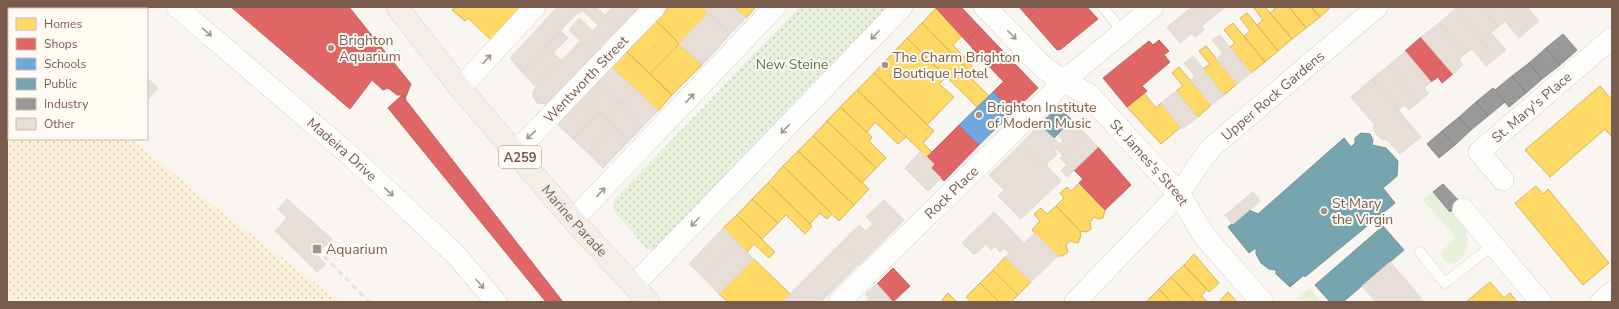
<svg xmlns="http://www.w3.org/2000/svg" width="1619" height="309" viewBox="0 0 1619 309" font-family="'Nunito Sans',sans-serif">
  <defs>
    <pattern id="sand-dots" width="8" height="8" patternUnits="userSpaceOnUse"><rect width="8" height="8" fill="#fbf2d9"/><path d="M2 2h.1M6 6h.1" fill="none" stroke="#d0c7b2" stroke-width="1.8" stroke-linecap="round"/></pattern>
    <pattern id="park-dots" width="8" height="8" patternUnits="userSpaceOnUse"><rect width="8" height="8" fill="#e7f0db"/><path d="M2 2h.1M6 6h.1" fill="none" stroke="#c0c6b4" stroke-width="1.8" stroke-linecap="round"/></pattern>
  </defs>
  <rect width="100%" height="100%" fill="#f9f5f0"/>
  <path fill="#e7f0db" d="M1433 192 1466 230C1470 243 1467 258 1453 264L1445 262 1442 255V251L1455 239 1454 235 1423 200Z
    M1310 288 1321 302 1296 300Z"/>
  <path fill="url(#sand-dots)" d="M7 53 9 55V139H131L206 200 340 302H16L7 293Z"/>
  <path fill="url(#park-dots)" d="M800 7H894L659 250 647 249 614 211V200Z"/>
  <path fill="#ffd966" stroke="#d7b45e" d="M455 7H522L491 40 468 18 465 21 452 10Z
    M669 7H702L730 34 702 65 656 21Z
    M734 7H756L746 18Z
    M1255 7H1265L1292 39 1278 51 1257 25 1263 20 1254 8Z
    M1274 7H1289L1306 28 1292 39 1270 13 1275 9Z
    M1289 7H1311L1320 17 1306 28Z
    M1311 7H1331L1320 17Z
    M936 8 962 36 953 45 974 68 970 72 922 23Z
    M1247 13 1278 51 1265 62 1244 36 1250 31 1240 18Z
    M656 21 702 65 672 95 627 52Z
    M922 23 968 70 966 73 989 96 977 107 907 38Z
    M1233 23 1265 62 1251 73 1230 47 1235 43 1224 30Z
    M907 38 946 77 939 84 954 97 927 125 874 73Z
    M679 44 702 65 672 95 650 74Z
    M1206 46 1237 84 1224 95 1203 69 1210 64 1199 51Z
    M627 52 672 95 658 111 612 67Z
    M1179 67 1211 105 1198 117 1176 91 1183 86 1172 73Z
    M874 73 934 131 923 143 932 152 927 157 857 90Z
    M1600 86 1612 100V137L1605 129 1550 177 1525 150Z
    M857 90 906 137 898 144 875 122 867 132 840 107Z
    M1144 93 1156 108 1161 103 1181 127 1161 144 1127 107Z
    M840 107 872 137 869 141 886 158 876 168 827 121Z
    M827 121 876 168 862 183 813 136Z
    M813 136 869 189 854 205 798 151Z
    M798 151 854 205 839 221 783 166Z
    M783 166 832 214 827 219 820 213 810 224 768 183Z
    M768 183 812 226 805 234 786 215 778 223 752 199Z
    M1079 183 1105 210 1103 218 1098 219 1094 217 1090 222 1091 229 1086 232 1080 231 1056 206 1064 198 1060 193 1067 187 1071 191Z
    M1536 186 1543 194 1548 189 1609 263 1583 285 1515 203Z
    M752 199 778 223 762 239 737 215Z
    M1056 206 1080 231 1081 236 1078 243 1070 241 1066 245 1068 252 1062 256H1058L1032 230 1040 221 1034 214 1041 208 1047 214Z
    M737 215 775 252 769 258 754 244 747 252 723 228Z
    M1194 254 1219 283 1209 292 1184 265Z
    M1005 257 1031 282 1018 295 993 270Z
    M754 259 790 294 782 302H728L719 294Z
    M1184 265 1207 289 1201 296 1208 302H1195L1171 277Z
    M993 270 1018 295 1011 302H999L980 283Z
    M1171 277 1195 302H1171L1159 289Z
    M1490 282 1504 298 1510 293 1517 302H1466Z
    M980 283 999 302H971L966 297Z
    M1159 289 1171 302H1148L1147 301Z
    M1228 292 1237 302H1219Z
    M948 293 957 302H944L942 300Z"/>
  <path fill="#e06666" stroke="#c1635e" d="M7 7H62L64 9H9V55L7 53Z
    M231 7H349L411 84 405 99 402 95H397L388 88 383 90 372 80 350 109Z
    M935 7H961L980 27 967 42Z
    M1019 7H1040L1028 17Z
    M1040 7H1087L1098 19 1061 49 1057 50 1028 17Z
    M980 27 998 46 983 60 967 42Z
    M1421 37 1453 74 1442 83 1438 77 1431 82 1405 51Z
    M1159 40 1169 51 1164 55 1170 62 1142 86 1147 91 1127 107 1103 78 1149 41 1153 45Z
    M998 46 1018 67 1003 81 983 60Z
    M1018 67 1038 88 1013 112 993 92Z
    M402 95 405 99 563 302H546L388 108Z
    M959 125 979 145 944 181 931 168 934 164 927 157Z
    M1098 147 1131 185 1105 210 1079 183 1083 179 1074 170Z
    M893 268 910 286 893 302 877 284Z"/>
  <path fill="#6fa8dc" stroke="#7291b1" d="M993 92 1013 112 979 145 959 125Z"/>
  <path fill="#76a5af" stroke="#778f92" d="M1058 107 1072 120 1053 139 1039 125Z
    M1361 133 1370 134 1373 140 1372 145 1386 148 1398 161 1397 176 1383 188 1395 203 1305 277 1304 275 1290 287 1276 274V270L1269 269 1261 263 1256 254V248L1249 253 1228 227 1249 210 1258 214 1344 138 1351 147 1355 143V138Z
    M1383 226 1404 250 1343 302H1330L1315 285Z"/>
  <path fill="#999" stroke="#908782" d="M1563 34 1577 50 1560 65 1546 48Z
    M1546 48 1560 65 1542 79 1529 63Z
    M1529 63 1542 79 1526 93 1512 76Z
    M1512 76 1526 93 1509 107 1495 90Z
    M1493 88 1505 102 1488 116 1476 102Z
    M1476 102 1488 116 1471 130 1459 117Z
    M1459 117 1471 130 1455 145 1442 131Z
    M1442 131 1455 145 1439 158 1427 144Z
    M1443 184 1461 203 1450 212 1433 192Z"/>
  <path fill="#e6ded7" stroke="#e2d8d2" d="M558 7H571L578 13 565 26 552 13Z
    M571 7H585L579 14Z
    M585 7H596L619 28 605 42 593 31 598 25 582 10Z
    M613 7H639L619 28 605 15Z
    M702 7H734L746 18 730 34Z
    M1192 7H1197L1208 21 1201 26 1204 30 1195 37 1192 33 1180 43 1167 27Z
    M1197 7H1225L1208 21Z
    M1457 7H1481L1498 27 1491 33 1506 50 1496 58 1455 9Z
    M1481 7H1511L1529 29 1519 38 1505 21 1498 27Z
    M1511 7H1527L1539 21 1529 29Z
    M1455 9 1496 58 1486 66 1472 49 1465 54 1439 23Z
    M552 13 565 26 522 72 510 58Z
    M708 13 730 34 702 65 679 44Z
    M579 18 605 42 594 54 569 30Z
    M1439 23 1465 54 1459 60 1463 65 1453 74 1421 37Z
    M561 31 568 38 553 53 561 60 536 87 522 72Z
    M1220 35 1251 73 1237 84 1216 59 1223 53 1212 40Z
    M580 41 594 54 548 104 537 103 533 97V91Z
    M1405 51 1431 82 1424 88 1429 93 1419 102 1388 66Z
    M1193 56 1224 95 1211 105 1190 80 1195 76 1184 63Z
    M1388 66 1419 102 1409 110 1404 105 1398 110 1372 79Z
    M612 67 658 111 643 126 598 82Z
    M147 78 158 88 149 98 147 97Z
    M1372 79 1421 137 1400 154 1387 140 1381 139 1374 131V124L1351 97Z
    M598 82 643 126 629 141 583 97Z
    M598 82 605 89 590 104 583 97Z
    M636 89 658 111 643 126 621 104Z
    M1176 91 1198 117 1182 129 1161 103Z
    M583 97 599 112 573 139 558 125Z
    M621 104 643 126 629 141 607 120Z
    M599 112 614 126 588 153 573 139Z
    M1072 120 1085 133 1062 155 1056 148 1063 141 1058 135Z
    M1039 125 1060 144 1054 150 1057 154 1043 168 1020 145Z
    M614 126 629 141 603 168 588 153Z
    M1085 133 1098 147 1067 177 1061 171 1067 165 1060 158Z
    M1020 145 1043 168 1046 165 1061 181 1021 219 998 196 1004 190 989 175Z
    M921 151 934 164 931 168 941 178 928 191 905 168Z
    M1253 192 1260 201 1233 224 1225 215Z
    M287 199 332 239 323 248 320 246 314 252 326 264 317 272 275 231 287 218 278 209Z
    M884 200 904 220 859 265 839 245 859 225 866 231 873 224 866 217Z
    M994 212 1017 236 1000 252 995 246 991 250 986 244 974 255 962 243Z
    M723 228 738 243 704 278 689 264Z
    M1035 233 1058 256 1031 282 1005 257 1009 253 1004 248 1017 236 1024 243Z
    M738 243 754 259 719 294 704 278Z
    M839 245 859 264 821 302H782Z
    M1390 262 1416 292 1424 302H1376L1362 286Z
    M877 284 893 302H865L869 298 865 294Z"/>
  <g fill="none" stroke-linecap="round" stroke-linejoin="round">
    <defs>
      <path id="service" d="M1103 7 1123 32
        M1420 252 1445 283 1493 245"/>
      <g id="minor">
        <path id="s1" d="M177 7 352 157 455 254 496 302"/>
        <path d="M460 88 535 7"/>
        <path id="s2" d="M514 150 532 135 655 7"/>
        <path id="s3" d="M1503 180 1479 152 1612 38"/>
        <path d="M1463 209 1541 302"/>
        <path d="M573 220 775 7"/>
        <path d="M634 285 902 7"/>
        <path id="s4" d="M839 302 1051 95 1062 80 1071 75 1153 7"/>
        <path id="s5" d="M1075 302 1179 194 1201 161 1212 147 1377 7"/>
        <path d="M1601 302 1612 292"/>
      </g>
      <g id="secondary">
        <path id="s6" d="M985 7 1045 69 1062 80 1088 94 1179 194 1205 237 1262 302"/>
      </g>
      <g id="primary">
        <path id="s7" d="M397 7 460 88 573 220 649 302"/>
      </g>
    </defs>
    <use href="#service" stroke="#d7d1cb" stroke-width="11"/>
    <use href="#minor" stroke="#d7d1cb" stroke-width="22"/>
    <use href="#secondary" stroke="#d9d2cb" stroke-width="23"/>
    <use href="#primary" stroke="#dad1cc" stroke-width="23"/>
    <use href="#service" stroke="#fefefd" stroke-width="10"/>
    <use href="#minor" stroke="#fefefd" stroke-width="21"/>
    <use href="#secondary" stroke="#fefefd" stroke-width="22"/>
    <use href="#primary" stroke="#f3eee8" stroke-width="22"/>
    <path stroke="#e6e3e7" stroke-width="3" stroke-dasharray="6 4" stroke-linecap="butt" d="M317 249 369 302"/>
  </g>
  <defs><path id="oneway-shaft" d="M-6 0H5M1.5-3L5.5 0L1.5 3" fill="none" stroke-width="1.6" stroke-linecap="round" stroke-linejoin="round"/></defs>
  <g stroke="#a8958b">
    <use href="#oneway-shaft" transform="translate(207 32) rotate(41)"/>
    <use href="#oneway-shaft" transform="translate(875 35) rotate(134)"/>
    <use href="#oneway-shaft" transform="translate(1012 35) rotate(45)"/>
    <use href="#oneway-shaft" transform="translate(487 59) rotate(-47)"/>
    <use href="#oneway-shaft" transform="translate(690 98) rotate(-47)"/>
    <use href="#oneway-shaft" transform="translate(785 129) rotate(134)"/>
    <use href="#oneway-shaft" transform="translate(531 135) rotate(137)"/>
    <use href="#oneway-shaft" transform="translate(389 192) rotate(43)"/>
    <use href="#oneway-shaft" transform="translate(601 192) rotate(-47)"/>
    <use href="#oneway-shaft" transform="translate(695 222) rotate(134)"/>
    <use href="#oneway-shaft" transform="translate(480 284) rotate(50)"/>
  </g>
  <g fill="#a69286" stroke="#fffaf3" stroke-width="1.5">
    <circle cx="331" cy="48" r="4"/>
    <circle cx="885" cy="65" r="4"/>
    <circle cx="979" cy="115" r="4"/>
    <circle cx="1324" cy="211" r="4"/>
    <rect x="312" y="244" width="10" height="10" rx="2"/>
  </g>
  <g text-anchor="middle" stroke-width="4" stroke-linejoin="round" paint-order="stroke">
    <rect fill="#fffaf3" stroke="#a28b7f" stroke-width="1" x="499" y="146" width="42" height="22" rx="3"/>
    <g font-size="13" font-weight="bold" fill="#7a5c4d">
      <text x="520" y="162">A259</text>
    </g>
    <g font-size="14" fill="#7a5c4d" stroke="#fffaf3" text-anchor="start">
      <text x="339" y="45">Brighton<tspan x="339" dy="16">Aquarium</tspan></text>
      <text x="893" y="62">The Charm Brighton<tspan x="893" dy="16">Boutique Hotel</tspan></text>
      <text x="987" y="112">Brighton Institute<tspan x="987" dy="16">of Modern Music</tspan></text>
      <text x="1332" y="208">St Mary<tspan x="1332" dy="16">the Virgin</tspan></text>
      <text x="326" y="254">Aquarium</text>
    </g>
    <g font-size="14" fill="#537a41" stroke="#fffaf3">
      <text x="792" y="69">New Steine</text>
    </g>
    <g font-size="14" fill="#7a5c4d" stroke="#fffaf3">
      <text dy="5" stroke="none"><textPath href="#s2" startOffset="101">Wentworth Street</textPath></text>
      <text dy="5" stroke="none"><textPath href="#s5" startOffset="287">Upper Rock Gardens</textPath></text>
      <text dy="5" stroke="none"><textPath href="#s3" startOffset="106">St. Mary's Place</textPath></text>
      <text dy="5" stroke="none"><textPath href="#s1" startOffset="218">Madeira Drive</textPath></text>
      <text dy="5" stroke="none"><textPath href="#s6" startOffset="228">St. James's Street</textPath></text>
      <text dy="5" stroke="none"><textPath href="#s4" startOffset="157">Rock Place</textPath></text>
      <text dy="5" stroke="none"><textPath href="#s7" startOffset="278">Marine Parade</textPath></text>
    </g>
  </g>
  <rect width="1619" height="309" fill="none" stroke="#7a5c4d" stroke-width="16"/>
  <rect x="8" y="8" width="140" height="132" fill="#fffaf3" stroke="#cabbb1"/>
  <rect x="16" y="18" width="20" height="12" fill="#ffd966" stroke="#cabbb1"/>
  <text x="44" y="28" font-size="12" fill="#7a5c4d">Homes</text>
  <rect x="16" y="38" width="20" height="12" fill="#e06666" stroke="#cabbb1"/>
  <text x="44" y="48" font-size="12" fill="#7a5c4d">Shops</text>
  <rect x="16" y="58" width="20" height="12" fill="#6fa8dc" stroke="#cabbb1"/>
  <text x="44" y="68" font-size="12" fill="#7a5c4d">Schools</text>
  <rect x="16" y="78" width="20" height="12" fill="#76a5af" stroke="#cabbb1"/>
  <text x="44" y="88" font-size="12" fill="#7a5c4d">Public</text>
  <rect x="16" y="98" width="20" height="12" fill="#999999" stroke="#cabbb1"/>
  <text x="44" y="108" font-size="12" fill="#7a5c4d">Industry</text>
  <rect x="16" y="118" width="20" height="12" fill="#e6ded7" stroke="#cabbb1"/>
  <text x="44" y="128" font-size="12" fill="#7a5c4d">Other</text>
</svg>
